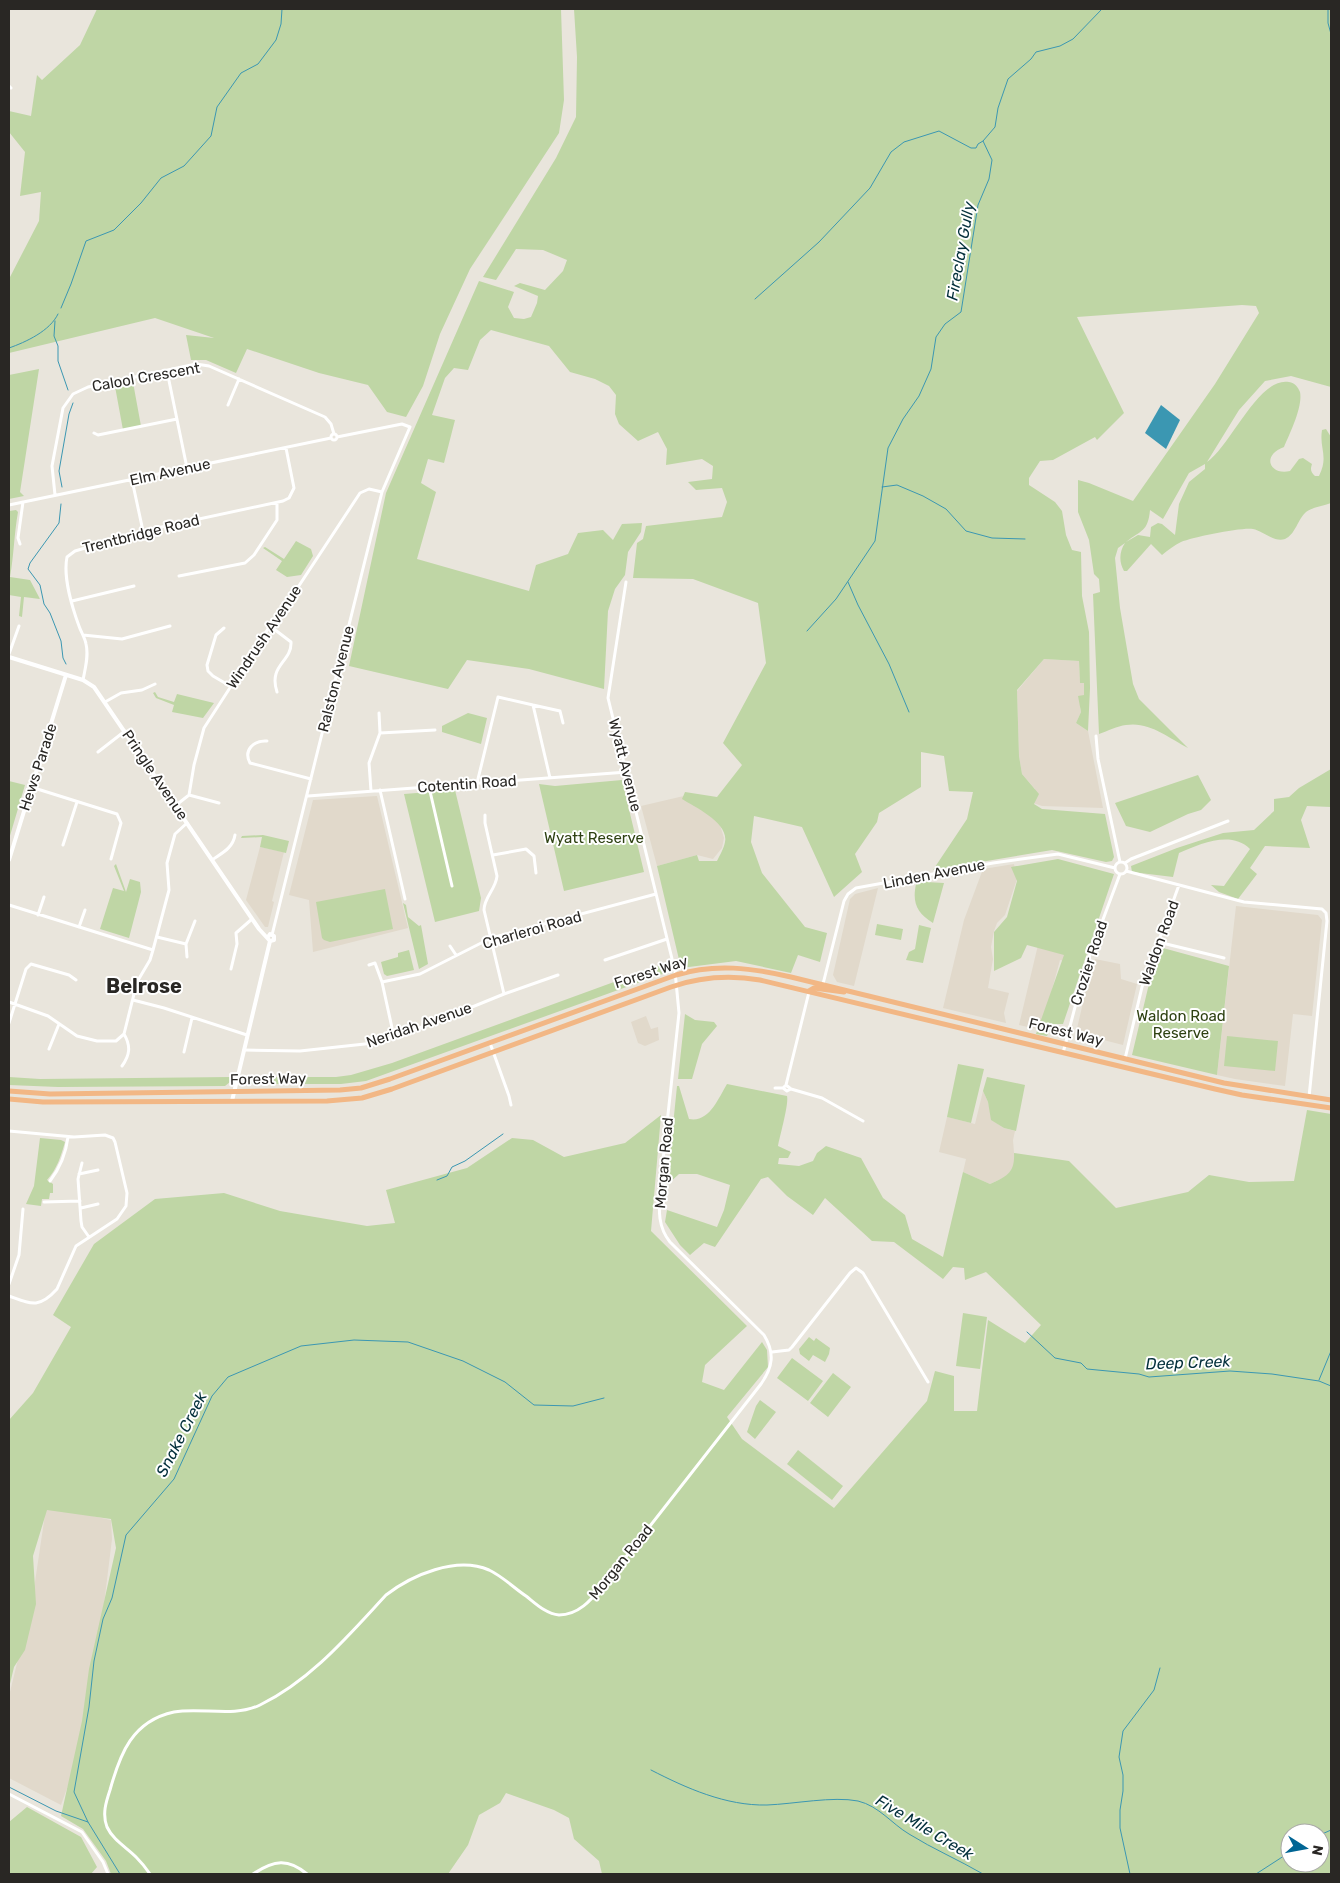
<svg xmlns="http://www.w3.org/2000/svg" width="1340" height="1883" viewBox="0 0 1340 1883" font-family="Rubik,sans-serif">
  <rect width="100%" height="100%" fill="#e9e5dc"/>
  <path fill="#e1d9cb" d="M1044 659 1079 661 1080 682 1084 683V696L1080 708 1081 712 1076 723 1088 731 1103 808 1042 806 1030 802 1035 789 1022 774 1019 756 1017 691Z
    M688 795 716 812 724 838 722 848 713 859 697 855 657 866 641 806Z
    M377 796 408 928 313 952 309 900 289 895 313 800Z
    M260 847 284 852 272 901 274 902 268 927H265L246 900Z
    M1014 864 1017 879 1005 915 997 923 994 931 991 947 993 959 988 988 1009 993 1004 1013 1006 1023 943 1008 964 920 983 869Z
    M878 888 854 986 837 982 833 975 850 899 855 894Z
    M1236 906 1318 915 1322 920 1312 1016 1293 1014 1285 1086 1235 1079 1217 1075Z
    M1038 945 1084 957 1082 965 1060 960 1041 1030 1019 1025Z
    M1095 959 1120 964 1121 979 1137 984 1123 1045 1076 1033 1087 985Z
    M646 1016 651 1029 658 1027 659 1040 645 1046 638 1043 631 1022Z
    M983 1091 988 1102 992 1120 1004 1128 1015 1131 1013 1140 1015 1165 1007 1176 990 1184 963 1172 966 1159 939 1152 947 1117 975 1124Z
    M46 1508 60 1509 111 1520 112 1539 98 1653 92 1719 61 1805 9 1778V1696L32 1602Z"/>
  <path fill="#bfd6a5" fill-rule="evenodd" d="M97 9H561L564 100 559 133 470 269 440 334 423 386 406 417 387 412 368 385 319 373 247 349 236 373 206 360H191L186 335 214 338 155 318 9 353V279L39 221 41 192 20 196 25 152 9 132V111L31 116 37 75 42 80 80 45Z
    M574 9H1331V387L1291 376 1265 381 1239 410 1207 462C1230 447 1259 376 1289 382 1295 383 1298 387 1300 392 1303 407 1290 433 1284 447 1260 456 1271 476 1290 471L1299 459 1303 458 1312 464C1310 470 1311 472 1315 476H1319C1329 456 1319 449 1322 430L1326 429 1331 437V503C1323 506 1313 507 1306 512 1298 519 1295 535 1285 539 1275 543 1263 531 1253 529 1242 527 1193 537 1181 542 1175 545 1168 550 1162 555L1151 544 1127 571H1124C1119 562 1119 552 1125 543L1118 548 1115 558 1120 608 1133 684 1139 699 1188 748C1169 738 1149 721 1126 725 1117 726 1108 731 1099 734L1093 594 1100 592 1099 579 1094 574 1089 540 1078 512V480L1089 483 1133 501 1215 384 1259 313 1256 306 1242 305 1077 317 1124 413 1097 440 1095 437 1053 460 1040 461 1029 478V485L1055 502 1062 511 1066 535 1072 550 1081 552 1082 596 1089 632 1090 688 1088 731 1076 723 1081 712 1078 696 1084 695V683H1080L1079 661 1044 659 1017 690 1019 756 1022 774 1039 794 1034 804 1042 809 1105 814 1114 857 1112 861 1106 862 1052 850 933 870 967 819 973 792 949 791 944 756 921 752V787L879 813 877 822 855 854 862 872 834 897 802 827 754 816 751 842 762 873 805 927 827 933 820 962 798 955 791 973 736 961 681 968 657 866 697 855 699 861H717C720 855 724 848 725 842 729 823 695 807 682 799L685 792 717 797 742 765 723 743 766 663 758 603 693 579 633 578 637 543 643 539 646 526 722 517 727 502 722 488 696 490 688 482 712 479 713 466 702 459 666 465 667 449 658 432 638 441 619 424 615 414 616 395 609 386 595 379 570 372 549 346 491 330 480 340 468 370 454 368 445 378 432 415 455 420 444 463 428 459 421 483 436 492 417 559 529 591 536 565 568 554 578 533 603 530 613 540 622 524 642 523 641 532 628 552 625 575 615 589 608 611 604 689 529 669 467 660 448 689 349 666 386 493 479 281 514 292 508 307 514 318 524 319 531 317 537 303 538 296 514 286 520 283 545 290 563 271 567 260 543 250 516 249 496 280 483 277 556 158 576 117 577 57ZM1205 464V469L1189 482 1179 504 1175 535 1162 524 1158 523 1151 527 1150 537 1138 535 1126 542C1141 530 1148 532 1150 510L1163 519 1189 473Z
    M39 369 20 492 24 496 9 499V375Z
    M132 377 141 426 123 430 114 381Z
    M16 510 18 512C14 534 14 554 10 577L30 580 40 599 24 597 22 617 19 616 21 597 9 595V511Z
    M296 541 311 549 313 556 301 575 287 577 276 570 282 561 263 548 265 547 284 559Z
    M155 692 158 697 174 702 177 694 214 703 203 718 172 712 174 705 156 698 153 693Z
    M468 713 487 718 481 744 442 732V726Z
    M1331 769V807L1307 806 1301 820 1310 848 1265 846 1250 868 1257 874 1238 899 1219 892 1211 885 1224 886 1250 849C1231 830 1200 844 1179 853L1173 877 1132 872 1131 866 1177 848 1223 833 1254 830 1274 811V799L1289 797 1299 788Z
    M1198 775 1211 800 1201 810 1188 814 1150 832 1126 826 1115 803Z
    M622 780 644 872 564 891 539 784 555 786Z
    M9 781 25 785 9 839Z
    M455 790 481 898 479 911 435 922 404 794Z
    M263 835 289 841 286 853 260 847 262 837 241 838 242 836Z
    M1058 859 1114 874 1063 1024H1053L1047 1036 1036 1034 1064 955 1027 945 1021 958 994 971V932L1007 917 1017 881 1011 867Z
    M116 864 126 892 130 879 140 882 141 892 129 938 100 929 113 888 124 891 114 866Z
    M926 882 944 883 933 923C917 913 912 903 916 884Z
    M385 889 393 929 330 942 324 940 322 938 316 902Z
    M403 903 406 905 408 917 419 926 421 925 428 964 419 969Z
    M877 924 903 929 901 940 875 935Z
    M919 925 931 928 923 963 906 960 909 952 915 949Z
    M1163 948 1229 966 1217 1075 1132 1055 1148 988Z
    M409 950 414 970 387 976 384 974 381 962 398 957V953Z
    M666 963 668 972 366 1081 341 1084H242L243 1077H336L351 1075 392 1063Z
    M685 1014 695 1020 714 1022 717 1026 702 1044 692 1079H678Z
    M1227 1036 1278 1041 1275 1071 1224 1066Z
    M958 1064 984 1069 971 1123 947 1117Z
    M9 1077 40 1079 231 1077 230 1082 225 1086 58 1087 9 1085Z
    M987 1077 1025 1085 1016 1131 1004 1128 991 1120 988 1102 983 1091Z
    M727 1084 787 1096C789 1104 780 1135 778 1146L791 1152 788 1158H779L778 1164 799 1166 813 1161 817 1153 826 1146 861 1158 883 1198 905 1215 912 1239 943 1257 963 1172 990 1184C1007 1176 1015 1173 1014 1153L1069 1161 1116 1208 1188 1192 1209 1175 1249 1182 1294 1181 1307 1110 1331 1114V1874H602L599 1861 574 1839 569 1818 554 1810 506 1793 500 1803 479 1815 468 1845 448 1874H111L106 1861 83 1829 61 1816 82 1721 89 1669 116 1548 111 1519 47 1510 33 1556 36 1604 25 1650 14 1667 9 1688V1420L33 1393 71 1327 53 1315 94 1244 155 1199 224 1193 280 1211 367 1226 395 1223 386 1190 467 1168 512 1138 533 1140 564 1157 625 1143 661 1115 651 1231 747 1326 705 1365 702 1382 724 1390 762 1342 767 1350 768 1367 727 1417 742 1439 834 1508 927 1401 935 1371 954 1376V1411H977L988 1320 1025 1343 1041 1325 986 1272 965 1280 964 1268 953 1267 943 1279 894 1242 872 1241 825 1198 813 1215 787 1196 768 1177 761 1179 715 1247 704 1243 690 1255 680 1245 665 1222 667 1210 717 1227 724 1210 730 1185 697 1174H679L667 1185 677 1086H679L689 1119C709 1123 718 1099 727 1084ZM1290 1833H1320V1863H1290Z
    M40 1138 61 1140 65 1142C61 1156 57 1169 47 1180L53 1184V1193H50L49 1199H42L41 1206 26 1204 34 1186Z
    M963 1313 987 1317 980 1369 956 1366Z
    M809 1337 814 1341 816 1338 830 1348 829 1354 825 1362 813 1355 809 1361 800 1354 799 1349Z
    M792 1358 823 1381 808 1401 777 1378Z
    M833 1373 851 1387 828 1417 810 1403Z
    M760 1400 776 1412 755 1439 747 1432 756 1406Z
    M798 1450 843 1486 832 1500 787 1464Z
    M27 1807 81 1837 97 1867 91 1874H9V1822Z"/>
  <path fill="#3b97b2" d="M1161 405 1180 420 1166 449 1145 433Z"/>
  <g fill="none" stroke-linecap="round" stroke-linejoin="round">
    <path stroke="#3b97b2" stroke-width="1" d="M1328 9V23L1331 34
      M755 299 819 242 870 188 891 152 904 142 939 131 971 148H976L978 144 983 141
      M61 308 71 284 86 241 114 230 141 203 161 178 184 166 211 136 217 107 241 73 258 64 276 40 281 24 282 9
      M55 321 54 336 58 346V361L68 390
      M9 348C26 342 50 331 58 314
      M62 487 59 471 69 414 73 403
      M882 487 897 485 923 496 946 509 966 531 992 538 1025 539
      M61 504 59 523 30 563 28 569 40 585 44 604 50 613 61 641 63 658 66 664
      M848 582 858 605 889 664 909 712
      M807 631 836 599 875 541 888 448 903 419 919 396 931 369 936 337 945 324 961 312 978 205 989 179 992 160 983 141 995 127 998 108 1008 79 1031 59 1036 52 1060 46 1073 39 1102 9
      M437 1180 447 1176 452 1167 465 1161 503 1134
      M1027 1332 1055 1358 1081 1363 1087 1369 1139 1374 1149 1377 1230 1371 1272 1374 1319 1381 1331 1386
      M1319 1380 1331 1351
      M651 1770C686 1788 726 1806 767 1805 794 1804 833 1796 858 1801 879 1806 892 1824 909 1834 933 1849 959 1860 983 1874
      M9 1787 56 1811 88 1822 120 1874
      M88 1822 74 1792 89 1707 94 1661 103 1619 112 1598 126 1535 174 1479 212 1396 228 1377 301 1346 354 1340 408 1342 463 1361 505 1382 534 1405 573 1406 604 1398
      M1320 1835 1331 1830
      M1130 1874 1120 1828V1810L1123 1791V1775L1119 1757 1123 1731 1154 1690 1160 1668
      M1256 1874 1290 1852"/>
    <path stroke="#fff" stroke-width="3" d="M9 86 11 88
      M167 371 187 468
      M228 405 239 379
      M94 433 98 435 177 419
      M331 437a3 3 0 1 1 6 0a3 3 0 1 1-6 0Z
      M132 480 143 531
      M55 495 52 466 63 408 73 394 88 387 196 364 209 366 325 417 331 424 334 434
      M9 505 331 438
      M20 544 18 538 23 502
      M179 576 245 563 254 555 277 520V503
      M72 601 134 586
      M270 626 291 642C292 662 268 665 277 692
      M224 628 216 635 207 665 208 671 213 676 230 686
      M83 635 122 639 170 626
      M9 654 19 626
      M83 680C85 669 89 656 86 644 85 638 81 632 79 626 72 607 63 576 67 557L75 551 143 531 283 501 289 498 294 488 286 448
      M105 702 121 693 142 690 155 684
      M533 705 560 711 563 723
      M379 713 380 733
      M1096 736 1098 759 1120 862
      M267 741C254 740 243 750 250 763L311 779
      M98 752 125 731
      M477 783 498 697 533 705 550 778
      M31 787 117 814 121 823 111 859
      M429 787 452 886
      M380 790 405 899
      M371 791 369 763 380 733 435 730
      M189 795 219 803
      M308 796 627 772
      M175 806 189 795 194 765 204 728 275 618 283 610 360 493 369 489 382 492
      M485 815V823L497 876C496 889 484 897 484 910L504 994
      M63 845 77 802
      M493 855 526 849 534 856 536 873
      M212 860C222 853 233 848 235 835
      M1115 868a6 6 0 1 1 12 0a6 6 0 1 1-12 0Z
      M1125 863 1131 859 1228 821
      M1126 871 1244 902 1322 909 1326 913 1327 921 1309 1097
      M9 905 153 950
      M38 915 44 897
      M79 927 85 910
      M272 935 382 492 410 427 402 424 337 437
      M157 937 186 944
      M1158 942 1224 958
      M450 946 456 955
      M187 957 186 944 195 921
      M605 960 667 939
      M369 965 375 963 382 982 394 1037
      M231 969 237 944 236 933 252 919
      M382 982 420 974 491 938 656 894
      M823 984 844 901 848 894 856 888 993 863 1058 854 1115 868
      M133 1000 164 1008 247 1035
      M9 1002 48 1016 77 1036 97 1041H116L124 1034 137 982 150 960 153 950 169 890 167 863 175 834 187 823
      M9 1023 26 969 31 964 69 975 76 980
      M490 1043 509 1096 511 1105
      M49 1049 59 1024
      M244 1050 300 1051 374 1043 428 1025 504 994 558 975
      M184 1052 192 1018
      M1063 1053 1086 965 1120 874
      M1125 1059 1142 987 1179 885
      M122 1066C130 1055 131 1046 124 1034
      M786 1085 809 992
      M775 1088H783L786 1085 791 1089 787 1091 783 1088
      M791 1089 822 1098 863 1121
      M9 1131 74 1137 105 1135 113 1138 115 1142 127 1193 126 1206 117 1219 76 1246 57 1289C39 1309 31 1304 9 1296
      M82 1163 78 1179 81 1221 82 1227 89 1237
      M79 1174 98 1170
      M50 1181C60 1168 66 1153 68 1137
      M44 1202 80 1201
      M81 1208 98 1204
      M9 1284 19 1255 23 1209
      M772 1352 789 1350 792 1347 850 1273 856 1268 863 1273 928 1382
      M9 1794 82 1832 103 1862 108 1874
      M150 1874C146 1868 141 1862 136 1857 126 1847 113 1840 107 1827 102 1814 106 1802 110 1790 120 1754 132 1721 174 1712 202 1707 233 1718 260 1705 311 1680 348 1636 386 1595 412 1575 456 1556 489 1570 502 1576 514 1588 526 1596 535 1603 546 1614 559 1615 581 1615 594 1596 607 1581L761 1384C773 1367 775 1353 764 1335L670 1242C657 1226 659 1208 660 1188L679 1013 675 971 608 698 626 582
      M253 1874C274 1860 288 1858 307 1874"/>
    <path stroke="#fff" stroke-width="4" d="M9 657 83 680 94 687 259 929 270 941 232 1101
      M9 860 66 675
      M268 937 270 934 274 936V940L270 941"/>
    <path stroke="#f2b785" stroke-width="5" d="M809 991 814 988 844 992
      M9 1091 50 1094 340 1090 361 1088 390 1079 676 975C715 963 752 968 791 977L1224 1083 1331 1100
      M9 1099 43 1102 327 1101 362 1098 392 1089 671 987C700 977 730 975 760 980L1215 1089 1242 1095 1331 1108"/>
  </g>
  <g text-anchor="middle" stroke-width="4" stroke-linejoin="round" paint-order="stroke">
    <g font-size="15" fill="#292724" stroke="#fff">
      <text transform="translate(146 377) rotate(-10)" y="5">Calool Crescent</text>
      <text transform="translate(170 472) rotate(-12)" y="5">Elm Avenue</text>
      <text transform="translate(141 534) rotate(-14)" y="5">Trentbridge Road</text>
      <text transform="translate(264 637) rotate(-56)" y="5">Windrush Avenue</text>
      <text transform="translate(336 679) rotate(-76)" y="5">Ralston Avenue</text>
      <text transform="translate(625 765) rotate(76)" y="5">Wyatt Avenue</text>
      <text transform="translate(38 767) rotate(-72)" y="5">Hews Parade</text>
      <text transform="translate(155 775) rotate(56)" y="5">Pringle Avenue</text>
      <text transform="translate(467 784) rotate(-4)" y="5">Cotentin Road</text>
      <text transform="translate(934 874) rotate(-11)" y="5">Linden Avenue</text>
      <text transform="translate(532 930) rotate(-16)" y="5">Charleroi Road</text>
      <text transform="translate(1159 943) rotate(-70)" y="5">Waldon Road</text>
      <text transform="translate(1089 963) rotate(-72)" y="5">Crozier Road</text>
      <text transform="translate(651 972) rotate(-18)" y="5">Forest Way</text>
      <text transform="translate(419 1025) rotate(-19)" y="5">Neridah Avenue</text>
      <text transform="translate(1066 1032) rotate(14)" y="5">Forest Way</text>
      <text transform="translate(268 1079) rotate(-1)" y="5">Forest Way</text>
      <text transform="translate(664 1163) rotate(-85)" y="5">Morgan Road</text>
      <text transform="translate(621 1562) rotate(-51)" y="5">Morgan Road</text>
    </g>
    <g font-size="15" fill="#2e4112" stroke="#fff">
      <text x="594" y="843">Wyatt Reserve</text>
      <text x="1181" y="1021">Waldon Road<tspan x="1181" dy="17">Reserve</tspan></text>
    </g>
    <g font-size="16" font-style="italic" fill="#032f3b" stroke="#fff">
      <text transform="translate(960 251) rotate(-80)" y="6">Fireclay Gully</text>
      <text transform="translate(1188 1362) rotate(-2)" y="6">Deep Creek</text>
      <text transform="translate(181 1434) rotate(-63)" y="6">Snake Creek</text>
      <text transform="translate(925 1827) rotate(31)" y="6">Five Mile Creek</text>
    </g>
    <g font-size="20" font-weight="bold" fill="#292724" stroke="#fff">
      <text x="144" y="993">Belrose</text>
    </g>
  </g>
  <rect width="1340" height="1883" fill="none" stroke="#292724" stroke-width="20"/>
  <g transform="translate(1305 1848) rotate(101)"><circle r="24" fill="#ffffff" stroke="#a9a9a7"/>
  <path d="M0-4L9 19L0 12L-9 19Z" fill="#006594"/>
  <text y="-8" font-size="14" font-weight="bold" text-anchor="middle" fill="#292724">N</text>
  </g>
</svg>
